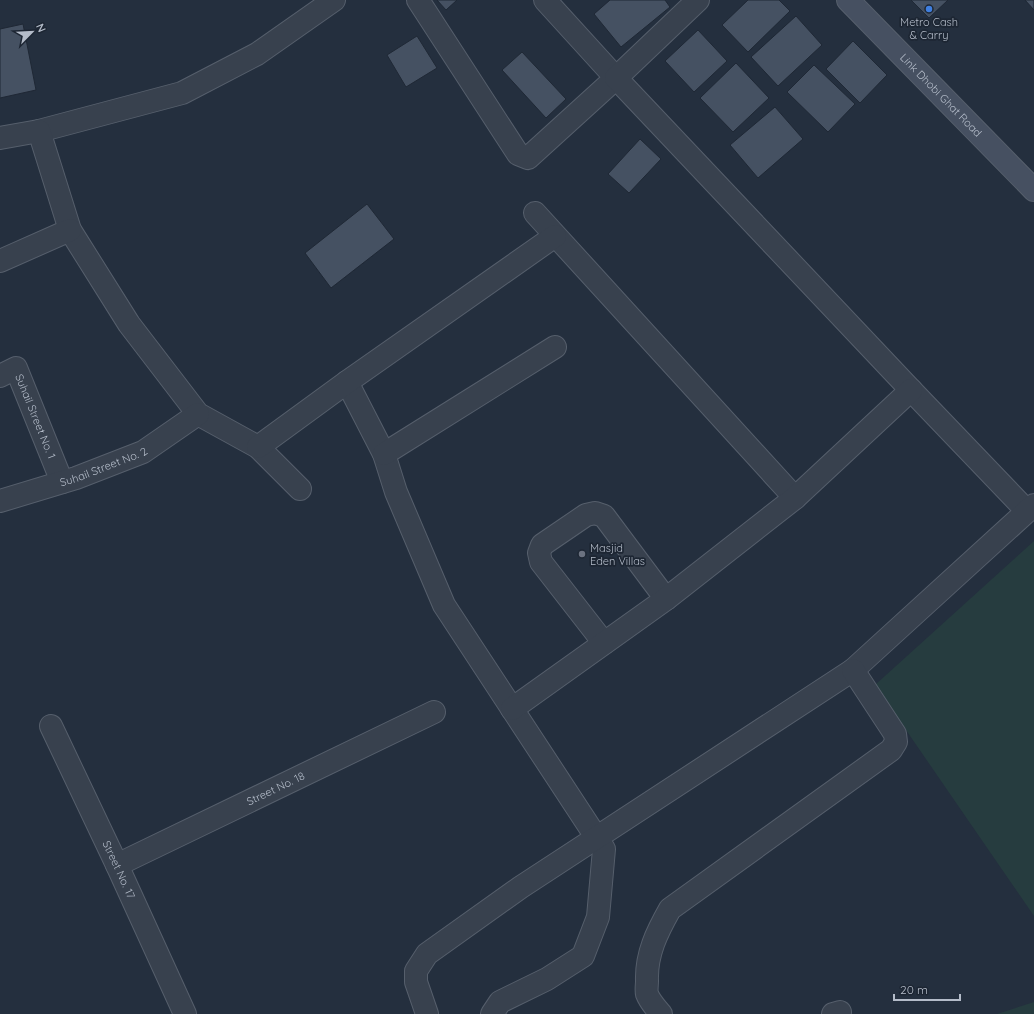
<svg xmlns="http://www.w3.org/2000/svg" width="1034" height="1014" viewBox="0 0 1034 1014" font-family="Quicksand,sans-serif">
  <rect width="100%" height="100%" fill="#242f3e"/>
  <path fill="#263c3f" d="M1034 541V916L875 685Z
    M1034 1002V1014H997Z"/>
  <path fill="#455162" stroke="#1f2835" d="M437 0H457L446 10Z
    M610 0H665L670 7 621 47 594 14Z
    M748 0H779L790 11 748 52 722 25Z
    M911 0H948L929 18Z
    M1025 0H1034V10Z
    M796 16 822 45 778 86 751 57Z
    M23 24 36 90 0 98V29Z
    M698 30 727 61 694 92 665 61Z
    M417 36 437 68 406 87 387 55Z
    M853 41 887 75 860 103 826 69Z
    M522 52 566 99 546 118 502 70Z
    M736 63 769 98 733 132 700 98Z
    M814 65 855 104 828 132 787 92Z
    M775 107 803 139 758 178 730 145Z
    M640 139 661 159 629 193 608 174Z
    M367 204 394 239 331 288 305 253Z"/>
  <g fill="none" stroke-linecap="round" stroke-linejoin="round">
    <defs>
      <g id="street">
        <path d="M418 0 518 154 528 158 616 78 545 0"/>
        <path d="M698 0 616 78 911 390 1027 511"/>
        <path d="M39 131 182 93 257 54 334 0"/>
        <path d="M0 138 39 131 70 230 129 324 198 414 258 447 300 489"/>
        <path d="M535 213 795 498"/>
        <path d="M0 261 70 230"/>
        <path id="s1" d="M0 376 16 368 62 482"/>
        <path d="M347 382 384 454 396 492 444 605 604 849 598 917 583 956 547 979 500 1002 492 1014"/>
        <path d="M258 447 347 382 555 236"/>
        <path d="M384 454 555 347"/>
        <path id="s2" d="M0 501 76 478 143 452 198 414"/>
        <path d="M604 643 541 562 539 553 542 545 586 515 595 513 604 516 666 599"/>
        <path d="M512 709 666 599 795 498 911 390"/>
        <path id="s3" d="M51 726 117 865 185 1014"/>
        <path id="s4" d="M117 865 434 712"/>
        <path d="M427 1014 416 982V971L427 954 521 887 853 670 1034 505"/>
        <path d="M661 1014C656 1008 650 1002 647 994 646 990 647 985 647 981 646 954 657 932 670 909L891 750 896 742 895 734 853 670"/>
        <path d="M833 1014 840 1012"/>
      </g>
      <g id="secondary">
        <path id="s5" d="M848 0 1034 190"/>
      </g>
    </defs>
    <use href="#street" stroke="#565f6c" stroke-width="24"/>
    <use href="#secondary" stroke="#565f6c" stroke-width="24"/>
    <use href="#street" stroke="#38414e" stroke-width="22"/>
    <use href="#secondary" stroke="#465061" stroke-width="22"/>
  </g>
  <circle fill="#3f7fe0" stroke="#1d2633" stroke-width="1.5" cx="929" cy="9" r="4"/>
  <circle fill="#6b7280" stroke="#1d2633" stroke-width="1.5" cx="582" cy="554" r="4"/>
  <g text-anchor="middle" stroke-width="3.5" stroke-linejoin="round" paint-order="stroke">
    <g font-size="11" fill="#b4bcc9" stroke="#1d2633">
      <text x="929" y="26">Metro Cash<tspan x="929" dy="13">&amp; Carry</tspan></text>
      <text x="590" y="552" text-anchor="start">Masjid<tspan x="590" dy="13">Eden Villas</tspan></text>
    </g>
    <g font-size="11" fill="#b4bcc9" stroke="#1d2633">
      <text dy="4" stroke="none"><textPath href="#s5" startOffset="133">Link Dhobi Ghat Road</textPath></text>
      <text dy="4" stroke="none"><textPath href="#s1" startOffset="70">Suhail Street No. 1</textPath></text>
      <text dy="4" stroke="none"><textPath href="#s2" startOffset="109">Suhail Street No. 2</textPath></text>
      <text dy="4" stroke="none"><textPath href="#s4" startOffset="176">Street No. 18</textPath></text>
      <text dy="4" stroke="none"><textPath href="#s3" startOffset="159">Street No. 17</textPath></text>
    </g>
  </g>
  <g transform="translate(32 32) rotate(66)" stroke="#1d2633" stroke-width="3" paint-order="stroke">
  <path d="M0-3L7 15L0 10L-7 15Z" fill="#b4bcc9"/>
  <text y="-6" font-size="11" font-weight="bold" text-anchor="middle" fill="#b4bcc9">N</text>
  </g>
  <path d="M894 994v6h66v-6" fill="none" stroke="#b4bcc9" stroke-width="2"/>
  <text x="900" y="994" font-size="12" fill="#b4bcc9" stroke="#1d2633" stroke-width="3" paint-order="stroke">20 m</text>
</svg>
